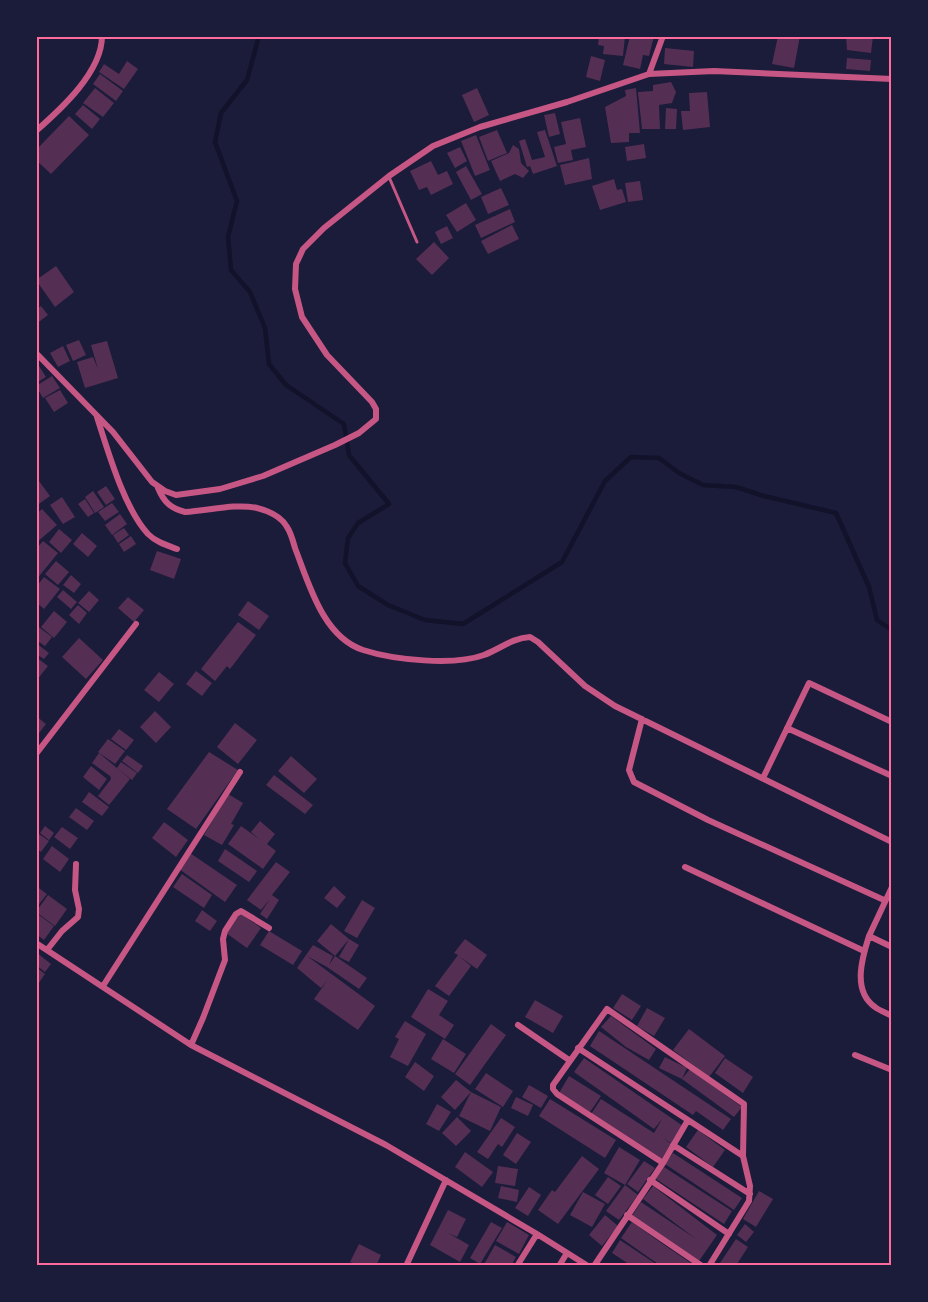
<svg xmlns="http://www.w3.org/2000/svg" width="928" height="1302" viewBox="0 0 928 1302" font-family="Inter,sans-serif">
  <rect width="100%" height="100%" fill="#1b1b3a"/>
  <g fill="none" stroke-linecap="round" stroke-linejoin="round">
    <path stroke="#12122b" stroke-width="4.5" d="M259 36 247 80 221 113 215 142 237 201 228 237 231 270 250 292 265 328 269 364 286 385 344 424 349 455 389 504 358 523 348 538 345 563 358 586 388 605 425 620 463 624 562 562 605 481 631 457 659 458 679 473 703 485 736 487 764 496 836 513 869 587 877 620 892 630"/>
  </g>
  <path fill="#542f53" d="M599 36H625L623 56 603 54 604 46 598 45Z
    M630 36H654L649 56 643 55 640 69 623 65Z
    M778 36H800L794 68 772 64Z
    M846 36H873L871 53 847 50Z
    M665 48 694 51 693 67 664 64Z
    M591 56 605 60 600 81 586 77Z
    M847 58 871 60 870 71 846 69Z
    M127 61 138 69 124 89 99 72 104 64 119 74Z
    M100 74 123 91 116 101 93 84Z
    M671 82 676 92 672 103 659 105 660 129H642L638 92 653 91V85Z
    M95 88 114 103 103 117 83 103Z
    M477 88 489 115 474 122 462 95Z
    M636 88 640 133H629V142L611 143 605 107 626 96 625 90Z
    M707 92 710 127 683 130 681 111H690L689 93Z
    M83 105 100 119 92 129 75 114Z
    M666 108 677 109 676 129H665Z
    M555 113 560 134 549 137 544 115Z
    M69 116 89 135 51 174 36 160V150Z
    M580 118 586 147 571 150 573 160 558 163 554 147 566 144 561 122Z
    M497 130 507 153 488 161 479 137Z
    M545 130 557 166 533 174 530 166 527 167 519 141 525 139 532 160 545 157 537 132Z
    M476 135 490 170 475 176 461 141Z
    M644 144 646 158 627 161 625 147Z
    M513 145 519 149 521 163 529 171 523 178 515 174 500 181 491 161 509 153Z
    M460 147 467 161 455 168 447 153Z
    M589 158 592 179 565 185 560 165Z
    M431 161 438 175 447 171 453 184 431 195 427 187 419 190 410 171Z
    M466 166 482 194 471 200 456 172Z
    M614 179 617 190 622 189 626 202 600 210 592 186Z
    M640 181 643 200 628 202 625 183Z
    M501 188 509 205 488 214 481 197Z
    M466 203 476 220 457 232 446 215Z
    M510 209 515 222 481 238 475 225Z
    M512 225 519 239 488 254 481 241Z
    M447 226 453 238 441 244 435 232Z
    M434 242 449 258 432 275 416 259Z
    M56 266 74 292 55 307 36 280Z
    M41 306 48 315 36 324V310Z
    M79 340 86 355 73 361 66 345Z
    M107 341 118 378 85 388 77 362 93 357 98 369 91 345Z
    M63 346 70 361 58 367 50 353Z
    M39 366 46 377 36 383V368Z
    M52 376 60 388 43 398 36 386Z
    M60 390 68 403 54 412 45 398Z
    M36 477 50 496 36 506Z
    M106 486 115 499 106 505 97 492Z
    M93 491 104 507 95 513 85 497Z
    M62 497 75 517 63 524 50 505Z
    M85 499 94 513 88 517 78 504Z
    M112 503 119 512 105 521 98 512Z
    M42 509 57 525 36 543V514Z
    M120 514 127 524 112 535 105 525Z
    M124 528 129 535 118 543 113 535Z
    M59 529 72 540 61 553 49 542Z
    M82 533 97 546 88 557 73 544Z
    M131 536 136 544 124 552 119 544Z
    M43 541 58 553 36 580V549Z
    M157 551 181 559 174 579 150 570Z
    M56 561 69 572 58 585 45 574Z
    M71 575 81 584 74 593 63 585Z
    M44 577 60 589 44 609 36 602V587Z
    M63 590 77 602 71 609 57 597Z
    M89 591 99 600 89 612 78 603Z
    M128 597 144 610 134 622 118 608Z
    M248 601 269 616 259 630 238 615Z
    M78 605 87 613 79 624 69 615Z
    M54 611 67 622 54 638 41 627Z
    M238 622 256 635 230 669 227 666 215 681 201 669Z
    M36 625 52 637 45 646 36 640Z
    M79 638 103 660 86 679 62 657Z
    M36 643 49 653 44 659 36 654Z
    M36 657 48 666 36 681Z
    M196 671 212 683 202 696 186 684Z
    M159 672 174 684 159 702 144 690Z
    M155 711 171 727 156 743 140 727Z
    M36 716 46 724 36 737Z
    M235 723 257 740 238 764 217 747Z
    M119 729 134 740 126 750 111 739Z
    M108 739 125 751 115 764 98 752Z
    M209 752 238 770 196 829 167 809Z
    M99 753 130 779 109 805 98 796 111 779 110 776 92 763Z
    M127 755 143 766 138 773 122 761Z
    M291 756 317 779 304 793 278 771Z
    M121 762 137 773 132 780 117 768Z
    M91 766 107 779 99 790 83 777Z
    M274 775 313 805 305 814 266 785Z
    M89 792 109 807 102 816 82 802Z
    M228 794 243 803 231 824 234 825 222 845 204 835Z
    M76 808 94 821 87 830 69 817Z
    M260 821 275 834 267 844 276 851 263 869 228 844 241 826 259 839 251 832Z
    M164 822 188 840 176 857 152 838Z
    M45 826 54 833 49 840 40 833Z
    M62 827 78 838 70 849 54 837Z
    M39 834 49 841 41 852 36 848V838Z
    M52 846 69 859 60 872 43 859Z
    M225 849 257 871 249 882 218 861Z
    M190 853 237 885 225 902 179 869Z
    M276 862 290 872 272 895 279 900 267 919 260 914 270 899 261 910 247 900Z
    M182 874 212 895 204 908 173 887Z
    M36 886 47 894 36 908Z
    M334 886 346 897 337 908 324 898Z
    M48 895 67 909 55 926 36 912Z
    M362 900 375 908 357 938 344 931Z
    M202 910 217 921 210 931 195 921Z
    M36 913 54 926 44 940 36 934Z
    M240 913 261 928 247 948 226 933Z
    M331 924 349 939 335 956 367 978 359 989 327 967 307 956 375 1006 358 1030 314 999 327 981 321 988 297 968 313 945 333 956 329 965 335 956 317 941Z
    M269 931 302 951 293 965 260 945Z
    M349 939 359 945 349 962 339 957Z
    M465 939 487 955 477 969 459 956 471 966 449 996 435 986 458 955 454 953Z
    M36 952 51 964 45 972 36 965Z
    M36 967 45 974 36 987Z
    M428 989 448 1001 439 1015 454 1025 445 1039 411 1017Z
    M622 994 641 1006 632 1020 613 1008Z
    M535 1000 563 1016 553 1033 525 1017Z
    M647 1008 665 1018 654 1036 637 1026Z
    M611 1016 656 1049 649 1060 626 1047 601 1027Z
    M405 1021 426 1034 408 1066 390 1057 399 1039 395 1037Z
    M491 1024 506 1035 470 1085 455 1074Z
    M689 1029 725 1056 709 1077 673 1050Z
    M599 1031 731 1119 723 1130 696 1111 693 1115 590 1046Z
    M443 1039 466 1054 454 1073 431 1059Z
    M665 1057 687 1068 682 1079 659 1068Z
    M584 1058 683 1126 672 1144 662 1137 671 1144 661 1160 591 1114 601 1099 654 1133 662 1119 654 1129 574 1072Z
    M725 1058 753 1077 743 1093 715 1073Z
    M415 1062 434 1076 424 1091 405 1077Z
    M690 1069 742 1107 734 1117 682 1079Z
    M486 1073 513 1091 503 1107 475 1089Z
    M569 1076 601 1096 590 1112 559 1093Z
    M456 1080 471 1092 501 1107 490 1131 459 1116 471 1092 455 1110 441 1097Z
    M529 1085 548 1096 541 1108 522 1097Z
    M516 1097 533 1105 528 1116 511 1108Z
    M550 1099 616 1140 605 1158 539 1116Z
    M437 1104 451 1112 439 1131 426 1124Z
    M457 1117 471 1131 456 1146 442 1133Z
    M501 1118 515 1127 502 1147 498 1144 488 1159 477 1152Z
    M698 1130 725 1150 713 1167 686 1147Z
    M517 1133 531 1142 516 1164 503 1155Z
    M619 1147 640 1160 625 1185 604 1173Z
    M465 1152 493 1172 482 1187 455 1167Z
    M673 1153 742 1198 734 1210 665 1164Z
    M582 1156 599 1169 558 1224 538 1210 552 1190 555 1192Z
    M644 1161 655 1168 638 1192 627 1184Z
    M498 1166 518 1169 515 1186 495 1183Z
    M664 1167 732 1211 724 1224 656 1179Z
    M608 1177 621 1186 608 1204 595 1195Z
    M625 1185 638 1195 619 1220 606 1211Z
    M501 1186 519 1190 517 1202 498 1198Z
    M653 1186 717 1235 699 1261 632 1216 641 1202 696 1239 643 1199Z
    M529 1187 541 1195 528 1216 515 1208Z
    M759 1191 773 1199 756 1227 743 1219Z
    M583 1192 605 1204 592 1227 570 1215Z
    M448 1210 466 1219 457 1237 448 1233 469 1245 460 1262 430 1245Z
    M605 1215 618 1226 602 1246 589 1235Z
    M491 1222 502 1228 480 1264 470 1258Z
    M507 1222 529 1235 519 1254 496 1241Z
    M632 1222 657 1240 695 1266H661L621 1238Z
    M745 1224 754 1232 746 1242 737 1235Z
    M736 1239 748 1247 737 1264 736 1266H718Z
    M620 1240 659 1266H632L612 1253Z
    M359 1244 381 1255 376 1266H358L350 1262Z
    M495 1245 516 1257 511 1266H483Z"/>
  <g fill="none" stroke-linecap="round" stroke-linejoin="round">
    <path stroke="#c65784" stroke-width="3" d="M389 177 417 242"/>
    <path stroke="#c65784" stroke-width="6" d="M649 74 663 36
      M36 131C61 109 102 72 102 36
      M36 353 113 432 152 482 165 491 176 495 220 489 263 476 335 445 359 433 376 419V409L372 402 327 355 302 317 295 289 296 264 303 249 324 228 389 176 433 146 480 127 567 102 649 74 714 71 892 79
      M97 417C108 451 124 508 148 534 156 542 166 545 177 549
      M158 488C164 502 170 508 185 512 208 511 235 503 257 508 269 511 281 516 287 527 291 533 293 541 295 548 309 584 323 637 363 650 394 660 454 666 484 655 500 649 512 638 530 637L538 642 585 686 615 706 892 842
      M642 719 629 770 634 782 708 820 884 900
      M787 728 892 776
      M36 754 136 624
      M763 778 809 683 892 722
      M685 867 864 951
      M892 887 869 936 892 947
      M869 936C862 958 852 991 875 1007 880 1011 887 1013 892 1016
      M36 943 191 1045 386 1145 537 1234 588 1266
      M47 950 62 931 78 917 79 909 75 890 76 864
      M103 986 240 772
      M518 1025 569 1060
      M191 1045 203 1018 225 960 223 939 225 931 236 914 241 911 269 928
      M578 1048 688 1120 663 1163 594 1266
      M855 1055 892 1070
      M688 1120 743 1156
      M673 1145 750 1194
      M663 1163 557 1094 553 1089V1085L607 1009 744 1104 743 1156 750 1186 749 1201 709 1266
      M650 1180 729 1234
      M627 1215 702 1266
      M406 1266 446 1180
      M517 1266 537 1234
      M559 1266 567 1253"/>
  </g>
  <rect width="928" height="1302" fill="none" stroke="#1b1b3a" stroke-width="75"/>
  <rect x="38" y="38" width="852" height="1226" fill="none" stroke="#ff6b9d" stroke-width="2"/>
</svg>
